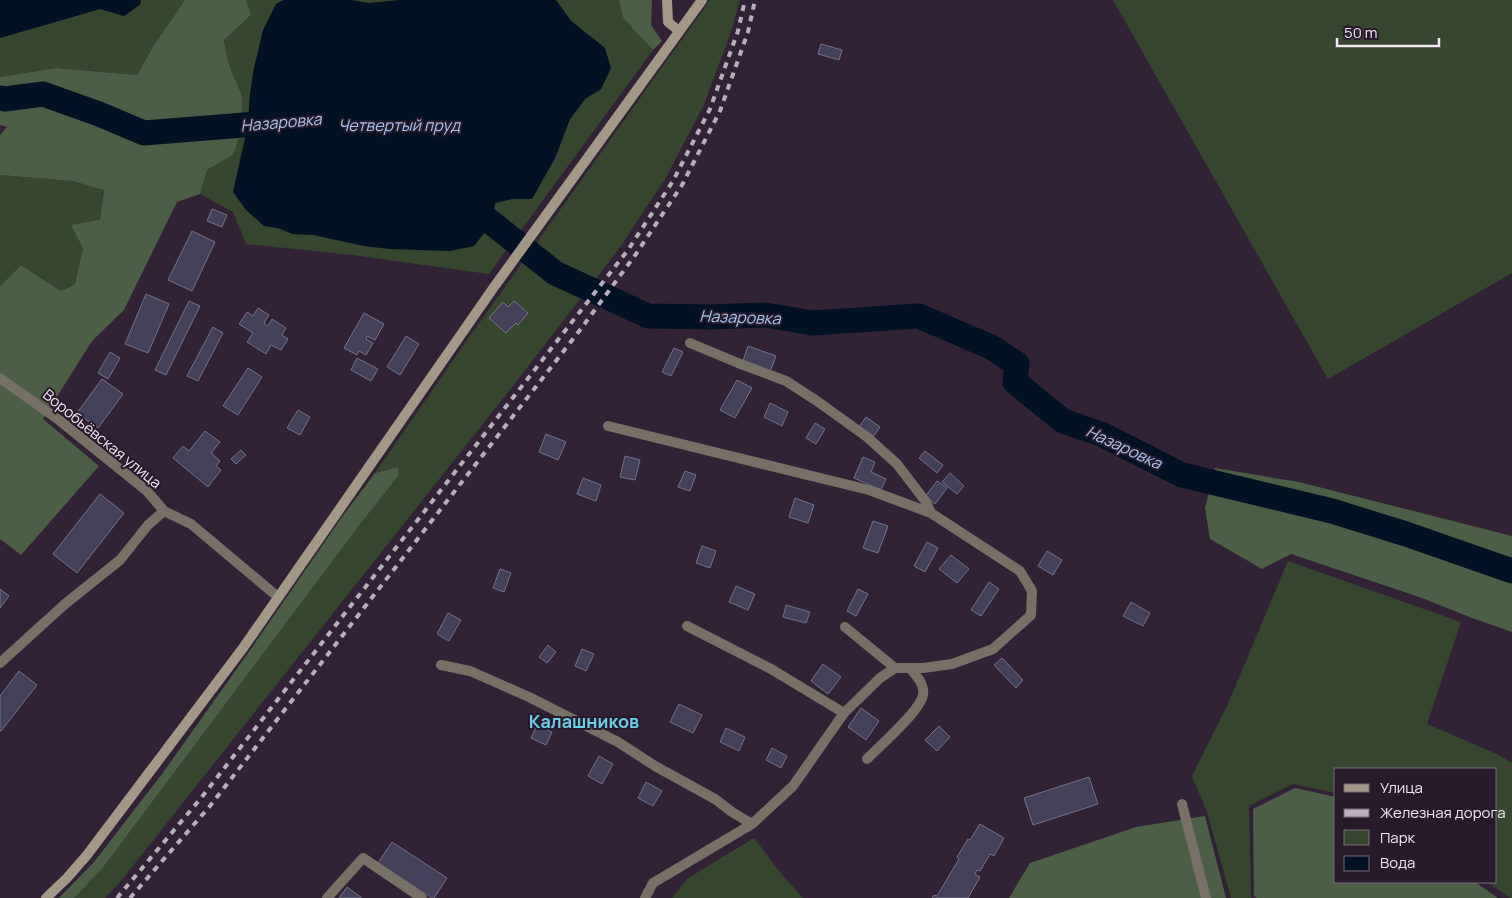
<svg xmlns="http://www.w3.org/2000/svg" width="1512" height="898" viewBox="0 0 1512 898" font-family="Manrope,sans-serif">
  <rect width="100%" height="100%" fill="#312335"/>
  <path fill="#36462f" d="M141 0H185L154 45 137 75 56 68 0 77V38L100 9 124 16 140 5Z
    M246 0H284L276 4 254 68 250 94 248 125 233 192 264 226 278 228 293 234 314 235 364 246 390 249 492 223 495 203 512 199H532L555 158 570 119 585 99 601 89 605 48 571 21 556 0H619L623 18 653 50 489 274 352 255 246 244 233 212 200 194 207 170 233 155 242 96 228 62 224 40 251 15Z
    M350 0H401L369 3Z
    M710 0H740L731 32 703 107 665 179 621 246 509 391 121 881 105 898H74L102 869 358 527 399 475 398 467 375 473 467 340Z
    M1113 0H1512V273L1328 379Z
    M0 175 73 181 104 189 100 220 83 248 75 284 61 291 21 265 0 286Z
    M1288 561 1461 622 1427 724 1497 754 1512 763V898H1510L1487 882H1496V769H1336V793L1293 784 1249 806 1251 898H1231L1207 812 1192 776 1227 706Z
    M754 838 783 876 803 898H672L688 878Z"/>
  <path fill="#4c5e45" d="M185 0H246L251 15 224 40 228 62 242 96 241 131 233 155 207 170 200 194 177 202 124 310 92 341 43 419 99 466 21 555 0 539V286L21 265 61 291 75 284 83 248 71 225 100 220 104 190 73 181 0 175V135L7 127 0 125V77L56 68 137 75 154 45Z
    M619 0H652L651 25 662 41 653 50 623 18Z
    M398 467 399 475 358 527 102 869 74 898H59L94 862 162 774 248 653 344 514 375 473Z
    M1215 468 1299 482 1512 536V632L1472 618 1422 598 1291 554 1262 569 1210 539 1205 508Z
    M1295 788 1336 797V882H1475L1498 898H1257L1254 896 1253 809Z
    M1205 816 1226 898H1009L1030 863 1136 827Z"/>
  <path fill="#031124" d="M0 0H141L140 4 124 16 100 9 0 38Z
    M284 0H350L369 3 401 0H556L571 21 605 48 611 68 601 89 585 99 570 119 555 158 532 199H512L495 203 492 223 474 246 450 251 390 249 364 246 314 235 293 234 278 228 264 226 246 210 233 192 248 125 250 94 254 68 263 30 276 4Z"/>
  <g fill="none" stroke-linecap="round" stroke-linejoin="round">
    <path stroke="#031124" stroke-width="25" d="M0 98 5 99 43 94 99 114 144 133 282 122
      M465 203 492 223 555 273 648 316 709 317 765 315 812 323 919 316 993 348 1017 364 1015 382 1063 421 1101 434 1182 475 1332 511 1406 534 1512 571"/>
  </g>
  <path fill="#44405a" stroke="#74718a" d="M821 44 842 50 839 60 818 54Z
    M212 209 227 215 222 227 207 221Z
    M192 231 215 242 192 291 168 280Z
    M146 294 169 304 148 353 125 344Z
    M189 301 200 306 166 375 155 370Z
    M514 301 528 313 518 325 516 323 506 333 489 318 503 302 508 307Z
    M258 308 269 315 264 323 268 326 272 319 286 328 282 335 288 339 281 350 271 345 266 354 247 342 253 333 239 324 247 312 253 316Z
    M364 313 384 324 375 340 367 336 366 339 373 343 366 355 359 351 357 355 344 348Z
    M213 327 223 333 198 381 187 376Z
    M406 336 419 344 400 375 387 367Z
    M748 346 776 356 770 372 743 361Z
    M674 348 683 352 671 376 662 372Z
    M110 352 120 358 108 379 98 373Z
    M357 358 378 369 371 381 351 370Z
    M248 368 262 377 238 415 223 406Z
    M102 379 123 394 98 428 77 413Z
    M737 380 752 388 735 418 720 410Z
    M770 403 788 412 782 426 764 417Z
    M298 410 310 417 300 435 287 428Z
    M866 417 880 427 873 437 859 427Z
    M815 423 825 429 816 444 806 438Z
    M205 431 220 442 211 453 220 461 216 466 221 470 208 487 173 458 183 446 189 451Z
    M546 434 566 442 558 460 539 452Z
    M241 450 246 455 236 464 231 459Z
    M925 451 943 465 937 473 919 458Z
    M625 456 640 460 635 480 620 477Z
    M863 457 875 462 871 472 886 479 881 490 854 478Z
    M685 471 696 475 690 491 678 487Z
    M950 473 964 486 957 494 942 482Z
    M583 478 601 485 596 501 577 494Z
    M937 481 947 488 935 504 925 497Z
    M100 494 124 513 77 573 53 554Z
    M795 498 814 505 808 523 789 517Z
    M873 521 888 526 878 553 863 548Z
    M927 542 938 548 925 572 914 566Z
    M702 546 716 551 710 568 696 563Z
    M1047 551 1062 560 1053 575 1038 566Z
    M951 555 969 569 957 583 939 569Z
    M500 569 511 573 504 592 493 588Z
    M989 582 999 589 981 616 971 610Z
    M736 586 755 594 748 610 729 602Z
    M0 589 9 596 0 608Z
    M858 589 868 594 856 616 847 611Z
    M1131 602 1150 613 1143 626 1123 616Z
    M786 605 810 612 806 623 783 617Z
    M448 613 461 620 449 641 437 634Z
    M548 645 556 652 547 663 539 657Z
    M582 649 594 654 586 671 575 666Z
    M1002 658 1023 680 1016 688 994 665Z
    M823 664 841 677 828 694 811 681Z
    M19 671 37 685 1 731H0V696Z
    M679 704 702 715 693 733 670 722Z
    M861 708 879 721 866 740 848 727Z
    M537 725 552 732 546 745 531 738Z
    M939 726 950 737 937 751 925 740Z
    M726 728 745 737 739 751 720 742Z
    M772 748 787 756 781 768 766 760Z
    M599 756 613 764 602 784 588 776Z
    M1089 777 1098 804 1033 825 1024 798Z
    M646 782 662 791 653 806 638 798Z
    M980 824 1004 838 994 856 990 854 980 871 977 870 975 874 980 877 968 898H932L934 895 937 896 959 859 957 857 968 839 970 840Z
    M392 842 447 878 434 898H432L378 863Z
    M347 887 362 898H339Z"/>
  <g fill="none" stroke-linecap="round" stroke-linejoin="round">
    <path stroke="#777066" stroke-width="10" d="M690 343 738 363 786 381 817 401 867 437 897 464 926 502 931 513
      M0 378 59 420 147 491 164 511 191 524 278 597
      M608 426 869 490 931 513 1020 571 1032 591 1031 615 993 649 952 664 923 668H895L880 678 844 713 793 786 752 824 653 883 645 898
      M687 626 771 669 844 713
      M845 627 895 668
      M0 663 65 604 120 560 148 525 164 511
      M441 665 470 671 529 697 618 742 655 766 715 799 732 812 752 824
      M867 759C879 747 921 710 923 695 925 684 916 676 910 668
      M1182 804 1206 898
      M327 898 363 858 422 898"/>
    <path stroke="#a39888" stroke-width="10" d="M667 0 668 22 679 31
      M46 898 67 878 87 855 243 648 494 287 702 0"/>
    <path stroke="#b9aebc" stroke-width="4" stroke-dasharray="6 6" stroke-linecap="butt" d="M117 898 201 798 628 250 673 181 710 109 738 31 745 0
      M130 898 210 806 580 330 636 254 682 185 720 111 748 32 755 0"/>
  </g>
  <g text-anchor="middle" stroke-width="4" stroke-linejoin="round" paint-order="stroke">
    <g font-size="15" fill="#f2e8f4" stroke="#271a2b">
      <text transform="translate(102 439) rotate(39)" y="5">Воробьёвская улица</text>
    </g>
    <g font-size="16" font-style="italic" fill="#a3c6f3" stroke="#271a2b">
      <text transform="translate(281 122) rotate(-5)" y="6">Назаровка</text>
      <text x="399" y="131">Четвертый пруд</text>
      <text transform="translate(740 317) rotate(2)" y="6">Назаровка</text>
      <text transform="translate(1124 447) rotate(25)" y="6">Назаровка</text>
    </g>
    <g font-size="18" font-weight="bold" fill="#6ccee9" stroke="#271a2b">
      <text x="584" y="728">Калашников</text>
    </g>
  </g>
  <rect x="1334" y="768" width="162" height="115" fill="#271a2b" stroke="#786c7b"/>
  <rect x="1344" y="784" width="25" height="8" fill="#a39888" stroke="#786c7b"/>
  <text x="1380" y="793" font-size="15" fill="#f2e8f4">Улица</text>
  <rect x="1344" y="809" width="25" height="8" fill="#b9aebc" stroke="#786c7b"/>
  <text x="1380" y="818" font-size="15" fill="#f2e8f4">Железная дорога</text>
  <rect x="1344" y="830" width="25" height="15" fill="#36462f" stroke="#786c7b"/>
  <text x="1380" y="843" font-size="15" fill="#f2e8f4">Парк</text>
  <rect x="1344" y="856" width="25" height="15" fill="#031124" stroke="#786c7b"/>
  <text x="1380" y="868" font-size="15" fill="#f2e8f4">Вода</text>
  <path d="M1337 38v8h102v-8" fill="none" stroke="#f2e8f4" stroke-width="2.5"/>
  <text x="1344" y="38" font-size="15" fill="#f2e8f4" stroke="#271a2b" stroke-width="4" paint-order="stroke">50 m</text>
</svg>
